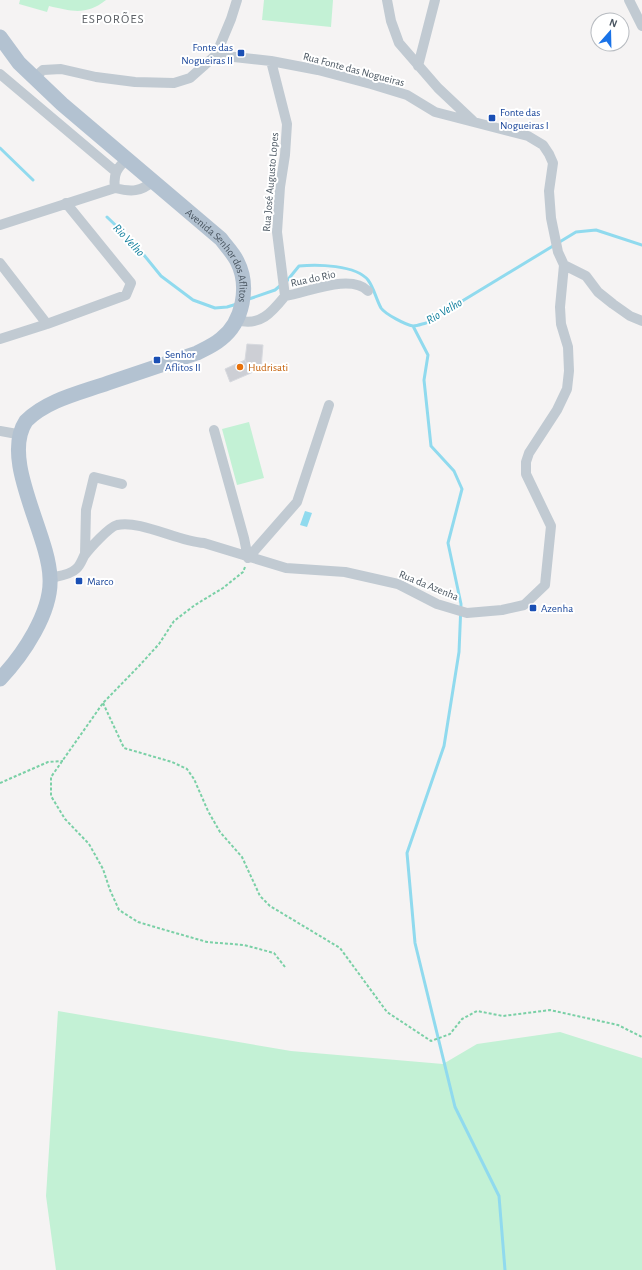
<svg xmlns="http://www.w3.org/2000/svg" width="642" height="1270" viewBox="0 0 642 1270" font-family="'Alegreya Sans',sans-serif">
  <rect width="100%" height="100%" fill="#f5f3f3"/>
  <path fill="#c3f1d5" d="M20 0H106C86 16 71 11 49 6L47 12 19 4Z
    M264 0H333L331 27 262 20Z
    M249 422 264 478 237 485 222 429Z
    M58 1011 291 1051 443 1064 477 1044 560 1032 642 1058V1270H56L46 1196Z"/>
  <path fill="#90daee" d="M305 511 312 513 307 527 300 525Z"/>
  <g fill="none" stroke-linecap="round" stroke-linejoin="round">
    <path stroke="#90daee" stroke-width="3" d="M0 148 33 180
      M107 217 135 244 161 276 193 300 215 308 227 307 237 304
      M286 282 299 266C317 264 356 265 368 280 374 288 376 299 381 308 385 314 406 325 413 326 417 326 422 324 426 323L576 232 596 230 642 245
      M246 300 275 290 281 285
      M413 326 428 355 424 380 431 446 454 471 462 489 448 543 461 604 459 652 444 746 407 853 415 943 455 1107 499 1196 505 1270"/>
  </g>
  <path fill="#cdcfd5" stroke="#d7d9de" d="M247 344 263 345 261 368 251 373 245 360Z
    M245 360 251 373 230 382 225 369Z"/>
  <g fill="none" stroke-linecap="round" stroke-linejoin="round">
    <path stroke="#7ad0a6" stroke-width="2" stroke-dasharray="3 2" stroke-linecap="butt" d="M245 567 243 572 223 588 195 605 174 621 159 644 139 666 103 703 51 777V796L65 819 89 844 103 869 110 890 119 910 138 922 172 932 207 942 244 945 274 953 285 967
      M103 703 124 748 172 762 187 769 194 779 208 811 220 832 242 857 260 896 270 906 340 948 387 1012 431 1041 450 1034 462 1019 477 1011 503 1016 550 1010 618 1025 642 1037
      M0 783 48 762 63 761"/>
    <path stroke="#c1cad2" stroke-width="10" d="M387 0 391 21 399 43 438 88 473 121
      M629 0 642 26
      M418 66 435 0
      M0 74 115 171
      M34 78 43 70 61 69 96 77 135 82 174 83 190 78 216 55 231 19 237 0
      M115 188C113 174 117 168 127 159
      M0 225 115 188C131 192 141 192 153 181
      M0 263 47 324
      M564 265 586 276 598 292 613 304 630 316 642 321
      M285 296C307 293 350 273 368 291
      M237 320C260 327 272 312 285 296L277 232 280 187 285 155 287 124 271 61
      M0 339 47 324 126 295 131 283 66 203
      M214 430 244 538 248 558
      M0 431 17 434
      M85 554 86 510 94 477 122 484
      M248 558 297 502 329 405
      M50 578C58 576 70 575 76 569 80 566 82 560 84 556 90 548 109 527 117 525 141 520 177 541 204 543L286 568 345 572 398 584 437 604 467 613 502 610 524 605 545 585 551 526 526 474V462L529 453 557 410 567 389 569 371 568 347 561 324 560 307 564 265 558 252 551 218 549 191 553 163 549 154 543 145 528 136 435 112 407 95 371 84 318 70 271 61 216 55"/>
    <path stroke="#b3c2d1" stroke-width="15" id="s1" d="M0 37 19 63 62 104 221 239C226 246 233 253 237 261 250 286 243 322 221 339 214 345 205 349 197 353 167 363 138 373 108 383 80 393 47 400 26 421 0 460 49 534 50 578 52 612 23 655 0 679"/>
  </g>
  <g fill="#1a4fb4" stroke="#fff" stroke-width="1.5">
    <rect x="237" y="49" width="8" height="8" rx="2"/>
    <rect x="488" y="114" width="8" height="8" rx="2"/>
    <rect x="153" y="356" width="8" height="8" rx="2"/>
    <rect x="75" y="577" width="8" height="8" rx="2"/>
    <rect x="529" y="604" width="8" height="8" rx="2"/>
  </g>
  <circle fill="#e8710a" stroke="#fff" stroke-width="1.5" cx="240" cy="367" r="4"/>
  <g text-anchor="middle" stroke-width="4" stroke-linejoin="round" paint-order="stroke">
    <g font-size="11" fill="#164399" stroke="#fff" text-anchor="start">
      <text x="233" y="51" text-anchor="end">Fonte das<tspan x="233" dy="13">Nogueiras II</tspan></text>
      <text x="500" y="116">Fonte das<tspan x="500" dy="13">Nogueiras I</tspan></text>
      <text x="165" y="358">Senhor<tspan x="165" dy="13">Aflitos II</tspan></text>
      <text x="87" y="585">Marco</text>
      <text x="541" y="612">Azenha</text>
    </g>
    <g font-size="11" fill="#4a5661" stroke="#fff">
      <text transform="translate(354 69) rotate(15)" y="4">Rua Fonte das Nogueiras</text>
      <text transform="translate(270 182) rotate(-85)" y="4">Rua José Augusto Lopes</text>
      <text dy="4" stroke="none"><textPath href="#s1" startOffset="313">Avenida Senhor dos Aflitos</textPath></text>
      <text transform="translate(313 278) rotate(-12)" y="4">Rua do Rio</text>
      <text transform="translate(429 585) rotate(22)" y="4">Rua da Azenha</text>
    </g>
    <g font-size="11" fill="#c56008" stroke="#fff" text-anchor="start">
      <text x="248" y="371">Hudrisati</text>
    </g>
    <g font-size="12" font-style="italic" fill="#0c7c9b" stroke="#fff">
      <text transform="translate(129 240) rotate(47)" y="4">Rio Velho</text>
      <text transform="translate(444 311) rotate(-30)" y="4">Rio Velho</text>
    </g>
    <g font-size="13" letter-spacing="1" fill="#5f6368" stroke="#fff">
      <text x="113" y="23">ESPORÕES</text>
    </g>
  </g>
  <g transform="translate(610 32) rotate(20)"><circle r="19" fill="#ffffff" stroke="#b7bbc0"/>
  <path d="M0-3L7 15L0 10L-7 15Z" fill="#1a73e8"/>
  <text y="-6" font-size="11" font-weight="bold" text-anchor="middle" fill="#4a5661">N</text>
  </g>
</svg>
